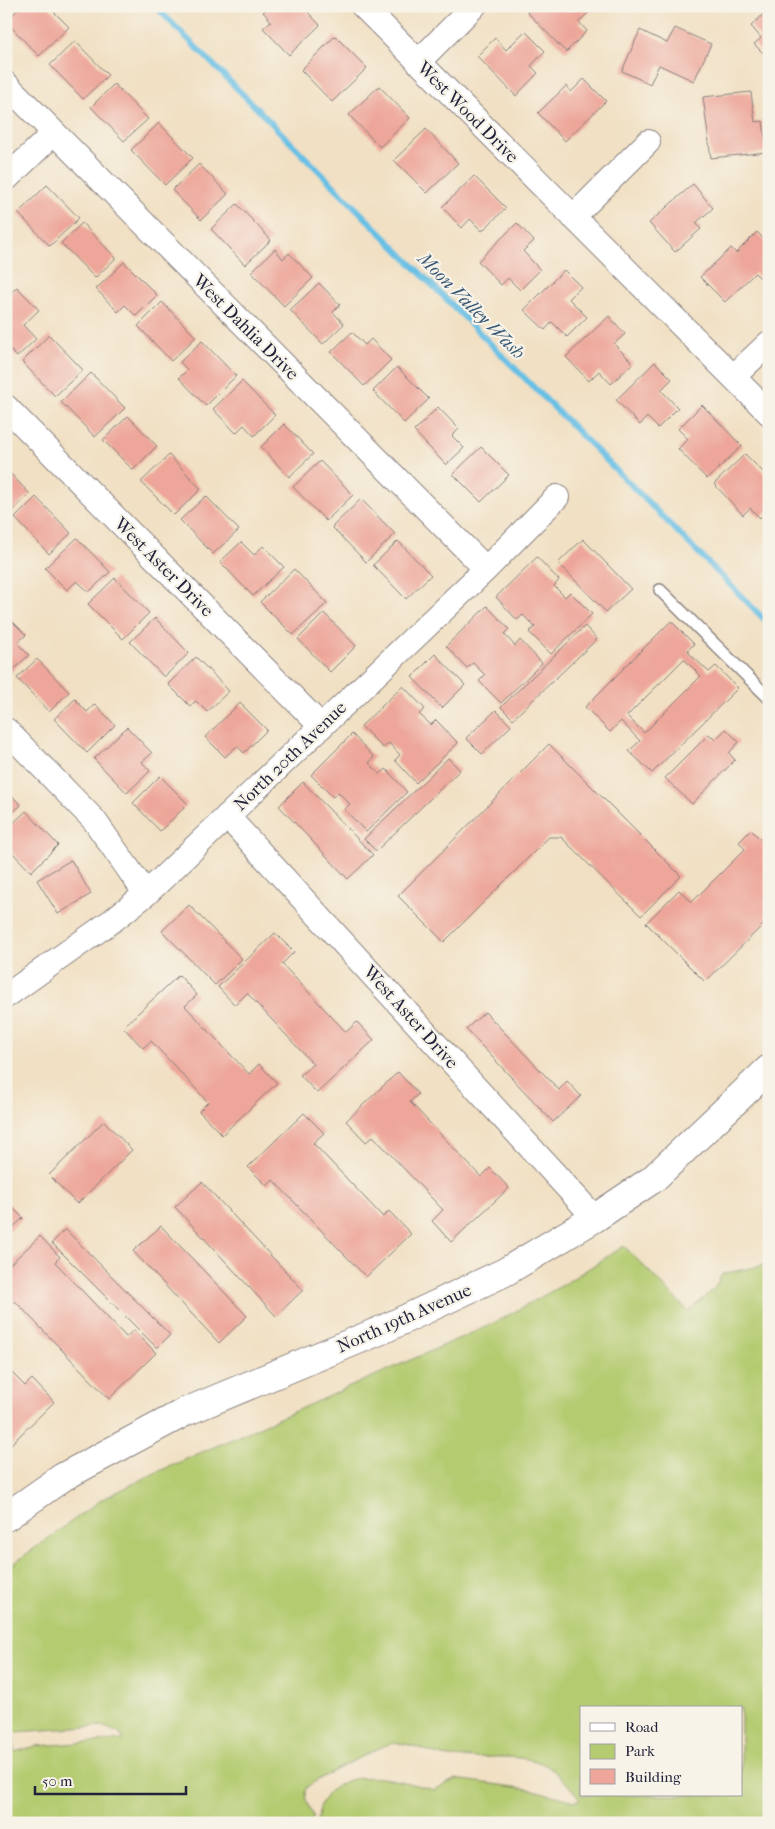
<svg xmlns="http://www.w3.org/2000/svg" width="775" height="1829" viewBox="0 0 775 1829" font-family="'IM FELL French Canon',serif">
  <rect width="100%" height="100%" fill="#f7f3e8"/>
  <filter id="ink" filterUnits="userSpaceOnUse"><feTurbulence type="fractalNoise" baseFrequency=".02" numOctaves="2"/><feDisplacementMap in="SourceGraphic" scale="10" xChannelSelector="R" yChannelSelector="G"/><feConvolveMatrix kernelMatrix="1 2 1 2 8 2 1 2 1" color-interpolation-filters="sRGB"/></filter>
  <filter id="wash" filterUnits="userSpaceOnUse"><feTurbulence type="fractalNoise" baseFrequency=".0096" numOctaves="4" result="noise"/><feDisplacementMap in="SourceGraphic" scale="20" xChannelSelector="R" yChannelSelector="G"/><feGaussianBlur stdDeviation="1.12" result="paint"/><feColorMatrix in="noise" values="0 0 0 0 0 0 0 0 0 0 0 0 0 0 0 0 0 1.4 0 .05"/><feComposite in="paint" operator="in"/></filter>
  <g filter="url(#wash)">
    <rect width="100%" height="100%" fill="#f1e0c3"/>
    <path fill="#b4cb70" stroke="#6b7656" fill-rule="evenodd" d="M624 1246 688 1311 714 1289 722 1274 769 1264V1823H316C319 1816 319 1807 323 1801 345 1762 401 1781 434 1790L456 1779 529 1789 575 1801 580 1799C570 1787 556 1769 541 1763 511 1752 480 1760 450 1757 430 1755 410 1740 390 1744 382 1745 309 1783 306 1788 302 1795 311 1811 313 1817L310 1823H6V1569L101 1500 157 1472 492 1324 561 1286ZM581 1708H741V1795H581ZM102 1726 119 1733 124 1740 36 1746 14 1752V1735L17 1732Z"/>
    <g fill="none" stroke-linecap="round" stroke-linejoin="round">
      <path stroke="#68c0e5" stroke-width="6" d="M155 6 769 624"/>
    </g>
    <g id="blocks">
      <path fill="#eda699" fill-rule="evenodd" d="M21 6H48L69 27 39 56 6 22Z
        M270 6H302L320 25 289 55 263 28 271 21 263 12Z
        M533 6H591L593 8 579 22 587 31 566 52 527 12Z
        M769 9V59L754 44 761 38 751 26Z
        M675 28 711 44 694 81 659 65 650 84 622 71 640 30 667 43Z
        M525 31 545 51 531 66 538 73 516 96 477 56 495 38 506 50Z
        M335 36 367 68 332 102 301 70Z
        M75 41 108 75 83 99 50 65Z
        M584 79 606 101 565 141 538 113 566 86 571 92Z
        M114 84 148 119 124 141 91 107Z
        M379 86 410 118 380 147 349 115Z
        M751 92 755 122 763 121 767 152 711 158 703 97Z
        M159 123 193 158 165 185 131 150Z
        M426 129 458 163 427 193 394 160Z
        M199 164 228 194 201 220 172 190Z
        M474 176 506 208 482 231 470 219 462 228 442 207Z
        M693 184 713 208 696 223 701 229 675 252 649 223Z
        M47 185 79 218 50 246 18 213Z
        M237 204 271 240 245 265 211 229Z
        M82 223 116 258 95 278 61 243Z
        M517 223 534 241 523 251 540 270 520 290 508 278 501 285 478 261Z
        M757 232 769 244V287L755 273 725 302 700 277 731 248 736 253Z
        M275 249 283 259 289 253 313 278 284 306 251 272Z
        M124 262 157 295 136 316 125 305 118 312 96 289Z
        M564 270 581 287 569 299 587 317 567 337 552 322 545 330 524 310Z
        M319 283 340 305 333 312 344 324 323 344 290 310Z
        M17 287 39 310 23 325 36 339 17 357 6 346V297Z
        M162 302 196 337 171 361 138 326Z
        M609 316 625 334 614 344 633 363 611 384 599 371 589 381 566 357Z
        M352 332 365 345 371 339 391 360 364 386 331 352Z
        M49 335 83 370 55 396 22 362Z
        M202 341 236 376 206 406 179 378 187 370 180 362Z
        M655 362 672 379 661 390 678 408 658 428 647 417 640 425 616 400Z
        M397 367 429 399 404 423 373 391Z
        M91 373 125 408 95 437 61 402Z
        M242 381 275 415 254 436 244 425 236 433 213 409Z
        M702 405 742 446 707 479 678 449 688 439 678 429Z
        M438 407 459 429 452 436 464 448 446 465 414 431Z
        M128 416 157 446 133 470 103 440Z
        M284 424 313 454 289 477 261 447Z
        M481 447 509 475 481 502 453 474Z
        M745 454 769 478V509L760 518 750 508 743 515 714 484Z
        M169 455 201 489 174 515 141 482Z
        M320 461 353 495 326 521 293 487Z
        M6 469 30 494 6 517Z
        M206 496 239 530 213 554 180 520Z
        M36 497 71 533 49 554 15 518Z
        M361 499 395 534 366 562 332 527Z
        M77 538 110 572 89 592 77 581 67 590 45 568Z
        M583 539 631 589 606 612 558 563Z
        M398 541 431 575 406 599 373 565Z
        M241 542 254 555 263 546 284 567 253 596 220 562Z
        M537 557 559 580 554 586 565 597 570 592 592 614 551 654 529 632 535 627 523 615 517 620 496 597Z
        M294 569 327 603 293 635 260 602Z
        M115 578 149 613 123 639 88 604Z
        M487 606 509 629 504 634 515 646 520 640 542 663 501 703 479 681 485 675 473 663 467 668 446 646Z
        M324 613 356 646 330 672 298 639Z
        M6 615 26 635 17 643 29 655 9 674 6 671Z
        M155 618 189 653 164 677 130 642Z
        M671 621 694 644 688 650 690 654 709 672 716 666 738 688 652 773 629 751 640 741 621 721 610 732 585 707ZM684 659 701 676 644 733 627 716Z
        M585 626 597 639 513 719 501 707Z
        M435 654 465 685 442 708 412 677Z
        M196 657 229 691 207 712 196 701 190 706 168 684Z
        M37 659 69 692 49 712 17 678Z
        M403 686 425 709 419 714 431 725 436 720 458 743 416 783 395 760 400 755 389 743 383 748 361 726Z
        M75 699 87 712 95 704 115 725 87 753 54 719Z
        M240 703 267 730 244 753 237 746 225 757 205 737Z
        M496 710 511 726 482 754 466 738Z
        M127 727 152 753 142 762 150 771 127 793 94 759Z
        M726 729 739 742 729 753 735 760 692 804 665 778 709 734 715 740Z
        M352 734 374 757 369 763 380 774 386 769 407 792 366 832 344 809 350 804 338 792 333 797 311 775Z
        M549 744 681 876 641 916 561 837H549L444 942 398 896Z
        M448 758 460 770 376 851 364 839Z
        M160 776 188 804 160 831 133 803Z
        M303 782 373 855 348 879 279 806Z
        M6 790 21 805 6 819Z
        M26 811 58 845 31 872 6 846V830Z
        M751 830 769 848V919L705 982 646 923 679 890 692 902 745 849 739 842Z
        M71 860 91 894 58 914 37 880Z
        M189 905 242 959 215 985 162 931Z
        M275 933 294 952 282 964 346 1032 357 1022 374 1040 317 1093 300 1075 313 1064 247 993 235 1005 218 987Z
        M179 975 197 995 185 1006 249 1074 259 1064 277 1083 222 1135 199 1111 208 1102 151 1041 143 1048 123 1027Z
        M485 1012 559 1090 567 1081 581 1096 553 1122 466 1029Z
        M398 1072 418 1094 410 1102 481 1177 490 1168 509 1188 451 1242 432 1221 443 1210 373 1136 366 1142 346 1121Z
        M304 1113 324 1133 313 1143 383 1217 389 1211 411 1234 366 1277 273 1180 267 1186 248 1167Z
        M104 1121 132 1150 77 1204 49 1175Z
        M202 1182 303 1290 276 1316 175 1207Z
        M6 1201 23 1218 6 1234Z
        M161 1226 247 1316 219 1343 133 1251Z
        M65 1229 170 1335 157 1348 52 1243Z
        M40 1236 60 1257 55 1262 126 1337 134 1330 156 1353 109 1399 15 1301 10 1305 6 1302V1268Z
        M6 1367 25 1386 32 1379 54 1402 6 1449Z"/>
    </g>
  </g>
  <g filter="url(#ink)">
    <use href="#blocks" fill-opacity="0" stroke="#8a817f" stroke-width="1"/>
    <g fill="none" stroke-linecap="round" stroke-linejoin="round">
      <defs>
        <path id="service" d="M660 590 769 698"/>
        <path id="minor" d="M363 6 769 413
          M418 62 474 6
          M6 84 486 569
          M6 179 54 133
          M573 217 648 142
          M733 377 769 343
          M6 407 321 726
          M6 730 94 820 146 894
          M227 816 595 1218
          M6 996 113 920 146 894 486 569 557 497"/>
        <path id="primary" d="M6 1517 63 1477 185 1412 384 1329 505 1272 595 1218 653 1179 769 1069"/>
      </defs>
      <use href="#service" stroke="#8a817f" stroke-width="14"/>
      <use href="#minor" stroke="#8a817f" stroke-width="26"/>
      <use href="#primary" stroke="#8a817f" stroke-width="30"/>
      <use href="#service" stroke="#fff" stroke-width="11"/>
      <use href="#minor" stroke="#fff" stroke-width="24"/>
      <use href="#primary" stroke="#fff" stroke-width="28"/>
    </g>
  </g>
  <g text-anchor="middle" stroke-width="4.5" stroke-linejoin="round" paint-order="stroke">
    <g font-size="18" fill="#22223b" stroke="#f7f3e8">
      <text transform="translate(468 112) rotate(45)" y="6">West Wood Drive</text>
      <text transform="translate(246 327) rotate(45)" y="6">West Dahlia Drive</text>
      <text transform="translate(164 567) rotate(45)" y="6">West Aster Drive</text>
      <text transform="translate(290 756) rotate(-44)" y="6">North 20th Avenue</text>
      <text transform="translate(411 1017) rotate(48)" y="6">West Aster Drive</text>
      <text transform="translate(404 1318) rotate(-24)" y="6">North 19th Avenue</text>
    </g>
    <g font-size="19" font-style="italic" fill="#3a5976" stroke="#f7f3e8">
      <text transform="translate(472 305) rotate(45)" y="7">Moon Valley Wash</text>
    </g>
  </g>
  <rect width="775" height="1829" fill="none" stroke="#f7f3e8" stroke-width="25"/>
  <rect x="580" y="1706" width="162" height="90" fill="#f7f3e8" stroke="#a29fa3"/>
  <rect x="590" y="1723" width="25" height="8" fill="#ffffff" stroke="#a29fa3"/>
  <text x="625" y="1732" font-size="15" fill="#22223b">Road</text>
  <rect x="590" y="1744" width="25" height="15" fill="#b4cb70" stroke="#a29fa3"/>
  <text x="625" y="1756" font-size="15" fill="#22223b">Park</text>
  <rect x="590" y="1769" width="25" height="15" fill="#eda699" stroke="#a29fa3"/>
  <text x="625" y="1782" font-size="15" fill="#22223b">Building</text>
  <path d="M35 1786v8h151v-8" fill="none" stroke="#22223b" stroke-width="2.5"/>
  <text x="42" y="1786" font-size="15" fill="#22223b" stroke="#f7f3e8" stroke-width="4" paint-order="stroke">50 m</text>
</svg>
